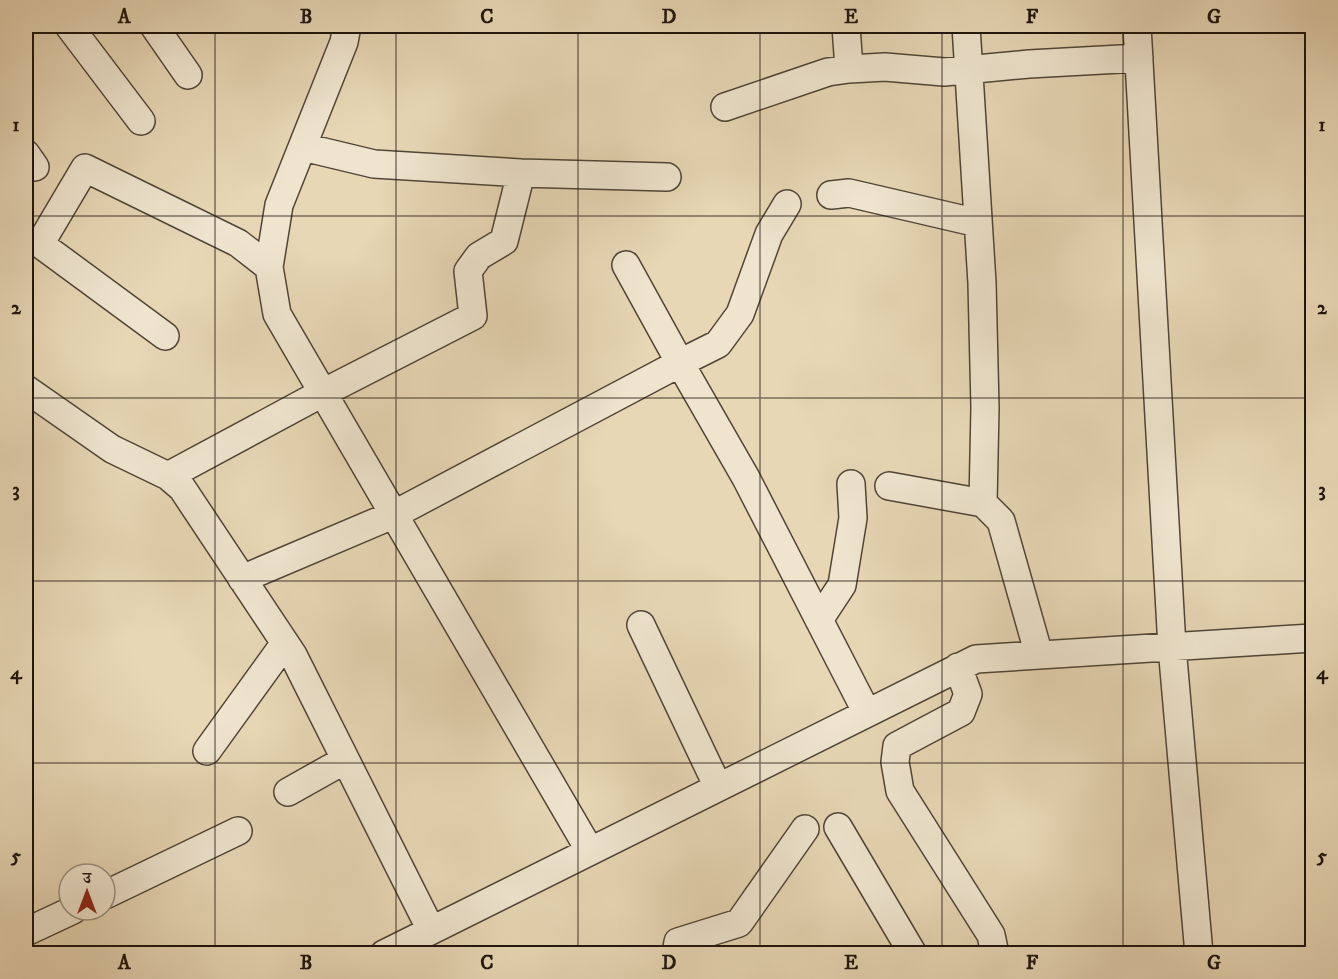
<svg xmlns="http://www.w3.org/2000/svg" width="1338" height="979" viewBox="0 0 1338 979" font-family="'IM FELL DW Pica','Noto Serif Devanagari',serif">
  <rect width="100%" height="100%" fill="#e7d7b5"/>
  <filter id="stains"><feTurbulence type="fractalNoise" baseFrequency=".00333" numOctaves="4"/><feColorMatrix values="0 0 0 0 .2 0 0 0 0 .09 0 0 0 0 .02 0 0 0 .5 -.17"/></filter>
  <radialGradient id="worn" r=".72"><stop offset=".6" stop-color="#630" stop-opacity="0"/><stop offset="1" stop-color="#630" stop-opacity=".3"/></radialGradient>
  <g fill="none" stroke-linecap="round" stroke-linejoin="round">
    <defs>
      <path id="minor" d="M69 26 141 121
        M154 26 188 75
        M846 26 849 69
        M966 26 982 283 985 408 983 503
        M1137 26 1172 647 1199 954
        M725 107 828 72 849 69 885 67 944 72 1029 64 1139 58
        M303 147 374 164 521 173 667 177
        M26 154 35 167
        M831 195 849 193 978 223
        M626 265 680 363 718 344 740 314 769 234 787 204
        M269 267 279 205 344 42 347 26
        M165 336 40 244 85 168 238 243 269 267 277 314 590 851
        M26 389 112 449 168 476 311 399 473 316 468 271 479 256 504 241 521 173
        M168 476 182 488 293 655 431 930
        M889 486 983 503 1001 521 1039 655
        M242 579 395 514 680 363 746 478 867 713
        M819 620 842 585 853 518 851 484
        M641 625 718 787
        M958 667 968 694 961 712 897 746 895 762 900 791 991 935 995 954
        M207 751 285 643
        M288 792 345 760
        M838 827 913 954
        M105 895 238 831
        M26 932 73 910
        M384 954 976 659 1312 638
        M676 954 678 942 739 923 805 829"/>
    </defs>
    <use href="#minor" stroke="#504537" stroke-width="30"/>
    <use href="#minor" stroke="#efe5cf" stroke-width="27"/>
  </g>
  <path fill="none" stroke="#1e140d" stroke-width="1.5" stroke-opacity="0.55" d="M215 26V954M396 26V954M578 26V954M760 26V954M942 26V954M1123 26V954M26 216H1312M26 398H1312M26 581H1312M26 763H1312"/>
  <rect width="1338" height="979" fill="none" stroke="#e7d7b5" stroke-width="66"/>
  <g transform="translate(87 892)"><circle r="28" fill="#efe5cf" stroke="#9b9181" stroke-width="1.5"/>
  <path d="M0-4.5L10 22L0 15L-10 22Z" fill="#8f2418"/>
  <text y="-9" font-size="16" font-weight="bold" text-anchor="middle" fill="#1e140d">उ</text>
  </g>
  <rect x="33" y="33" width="1272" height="913" fill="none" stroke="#1e140d" stroke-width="2"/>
  <g font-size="20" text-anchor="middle" font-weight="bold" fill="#1e140d">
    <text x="124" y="23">A</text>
    <text x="306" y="23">B</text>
    <text x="487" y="23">C</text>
    <text x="669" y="23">D</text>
    <text x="851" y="23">E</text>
    <text x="1032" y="23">F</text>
    <text x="1214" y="23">G</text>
    <text x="16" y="131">1</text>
    <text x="1322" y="131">1</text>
    <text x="16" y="314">2</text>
    <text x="1322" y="314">2</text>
    <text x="16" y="496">3</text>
    <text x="1322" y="496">3</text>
    <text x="16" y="679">4</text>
    <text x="1322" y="679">4</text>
    <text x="16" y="862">5</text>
    <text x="1322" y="862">5</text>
    <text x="124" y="969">A</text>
    <text x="306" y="969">B</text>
    <text x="487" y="969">C</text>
    <text x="669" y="969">D</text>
    <text x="851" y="969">E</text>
    <text x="1032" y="969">F</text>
    <text x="1214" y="969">G</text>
  </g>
  <rect width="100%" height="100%" filter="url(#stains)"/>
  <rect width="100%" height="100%" fill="url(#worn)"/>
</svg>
